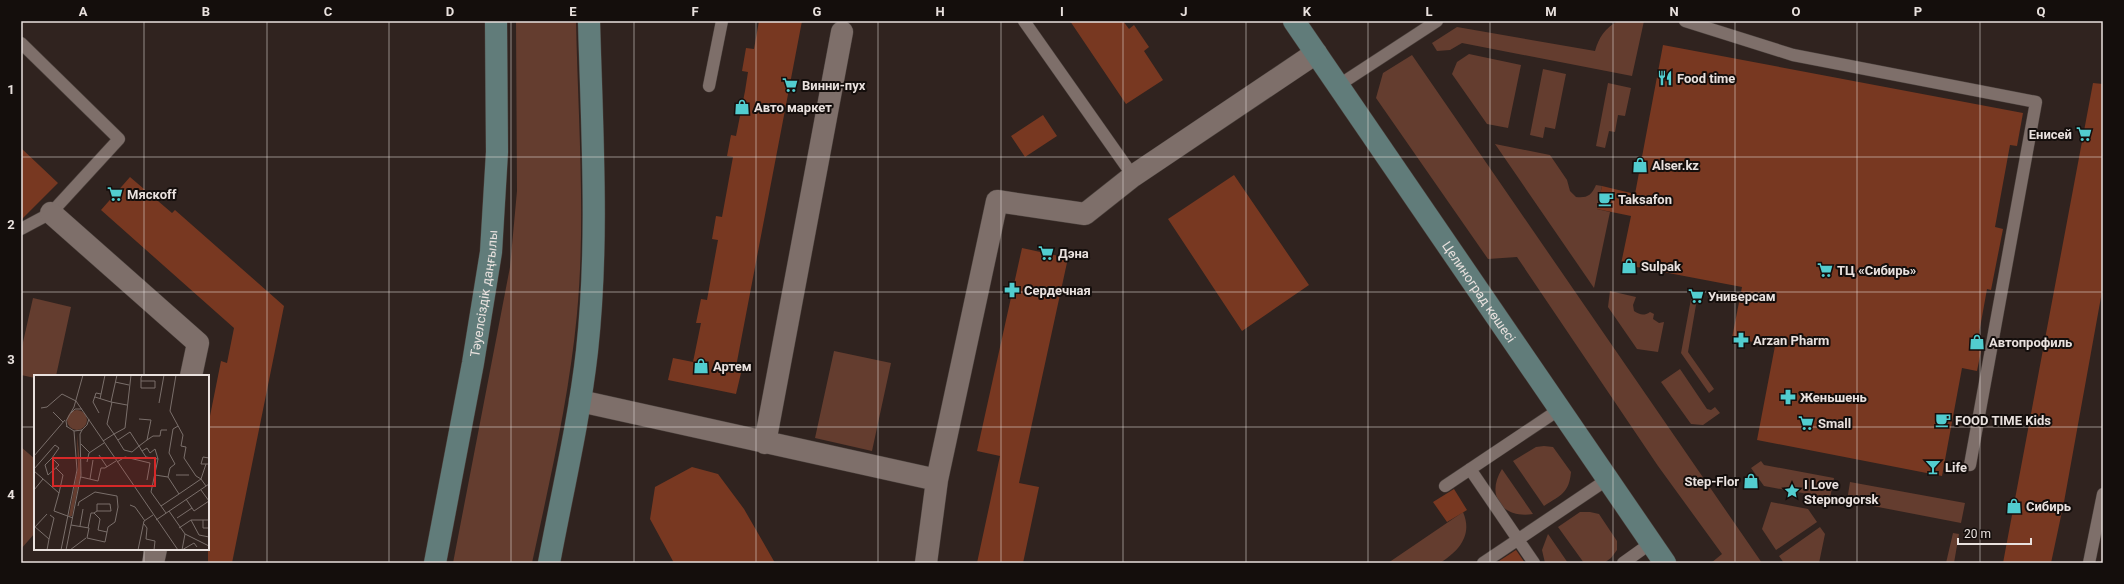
<svg xmlns="http://www.w3.org/2000/svg" width="2124" height="584" viewBox="0 0 2124 584" font-family="Roboto,sans-serif">
  <rect width="100%" height="100%" fill="#30231f"/>
  <path fill="#643d2f" d="M516 21H576C578 118 586 217 577 314 569 398 550 480 532 563H453L510 267 517 191Z
    M1618 21H1644L1632 76 1462 43 1450 50 1437 51 1432 43 1457 27 1595 51C1599 37 1605 28 1618 21Z
    M1469 54 1521 65 1508 128 1487 124 1452 74 1457 62Z
    M1412 55 1762 563H1711L1722 554 1658 466 1517 257 1488 259 1376 98 1383 73Z
    M1543 69 1566 74 1555 129 1545 127 1543 138 1530 135Z
    M1608 83 1631 88 1625 116 1618 115 1615 132 1609 131 1605 148 1596 146Z
    M1495 144 1550 155 1567 180 1570 191 1576 197C1587 198 1591 196 1596 185L1602 186 1597 209 1610 212 1594 288Z
    M1610 291 1636 297 1633 305 1634 311C1640 315 1644 316 1650 312L1654 314 1653 319 1659 323 1664 322 1658 352 1637 349 1608 307Z
    M33 298 71 307 56 376H35V378L21 375V351Z
    M1691 299H1697L1688 352 1714 389 1709 393 1681 353Z
    M834 351 891 363 872 451 815 438Z
    M1680 369 1707 409 1711 410 1715 407 1720 413 1703 425 1691 424 1661 382Z
    M1544 446 1553 447 1571 472C1569 493 1561 495 1544 506L1513 461 1536 447Z
    M21 447 35 459V533L21 549Z
    M1761 461 1764 465 1834 478 1830 498 1764 486 1751 468Z
    M1502 469 1533 514C1503 519 1485 496 1502 469Z
    M1850 482 1965 503 1961 523 1847 501Z
    M1771 502 1808 509 1817 522 1776 550 1762 529Z
    M1463 512C1473 535 1459 551 1440 563H1388Z
    M1580 512H1590L1599 514 1617 541V550L1611 558 1604 563H1584L1558 527Z
    M1820 527 1825 534 1819 563H1784L1779 556Z
    M1953 533 1959 534 1954 563H1946Z
    M1548 534 1568 563H1545L1542 550Z"/>
  <path fill="#783821" d="M759 21H802L735 372 741 373 736 394 668 380 673 358 693 362 701 323H696L701 299 707 300 718 240 712 239 716 216 722 217 733 157 727 156 731 135 736 136 745 91 748 72 742 71 746 48 754 49Z
    M1070 21H1123L1129 29 1134 25 1149 47 1144 51 1163 80 1126 104Z
    M1663 45 2023 113 2017 146 2010 145 1995 227 2003 229 1991 290 1987 289 1976 350 1981 351 1977 371 1962 368 1942 476 1757 440 1775 346 1732 338 1742 287 1621 264 1631 216 1597 209 1602 186 1635 194Z
    M2093 83 2103 84V286L2064 502 2051 563H2003Z
    M1043 115 1057 136 1025 157 1011 136Z
    M21 148 58 183 21 220Z
    M1234 175 1309 285 1242 331 1168 219Z
    M130 177 172 213 175 210 284 306 232 563H208V426L221 361 227 363 234 328 101 210Z
    M1022 248 1068 258 1019 483 1039 487 1023 563H977L1000 456 977 451Z
    M692 467 718 474 744 509 775 563H674L650 519 655 487Z
    M1454 489 1467 510 1447 522 1433 502Z
    M1516 550 1525 563H1496Z"/>
  <g fill="none" stroke-linecap="round" stroke-linejoin="round">
    <defs>
      <path id="lane" d="M1024 21 1133 176
        M1685 21 1793 55 2036 102 1970 465
        M21 43 119 139 51 213 21 229
        M1339 85 1437 21
        M709 86 722 21
        M1470 469 1534 563
        M1445 486 1560 409
        M1483 563 1608 479
        M1623 563 1651 543
        M2089 563 2103 494"/>
      <path id="street" d="M51 213 198 343 191 376
        M580 401 937 480 997 201 1085 214 1133 176 1316 53
        M765 443 842 32
        M153 563 156 549
        M926 563 937 480"/>
      <g id="secondary">
        <path id="s1" d="M1294 21 1665 563"/>
        <path id="s2" d="M435 563 473 363 491 252 497 152 496 21"/>
        <path d="M549 563C562 493 579 422 587 351 599 242 592 131 589 21"/>
      </g>
    </defs>
    <use href="#lane" stroke="#4a403c" stroke-width="13"/>
    <use href="#street" stroke="#4a403c" stroke-width="23"/>
    <use href="#secondary" stroke="#4a403c" stroke-width="23"/>
    <use href="#lane" stroke="#7e6f6a" stroke-width="12"/>
    <use href="#street" stroke="#7e6f6a" stroke-width="22"/>
    <use href="#secondary" stroke="#617c7a" stroke-width="22"/>
  </g>
  <path fill="none" stroke="#e9e1de" stroke-width="1" stroke-opacity="0.55" d="M144 21V376M267 21V563M389 21V563M511 21V563M634 21V563M756 21V563M878 21V563M1001 21V563M1123 21V563M1246 21V563M1368 21V563M1490 21V563M1613 21V563M1735 21V563M1857 21V563M1980 21V563M21 157H2103M21 292H2103M21 427H35M208 427H2103M144 549V563"/>
  <defs>
    <symbol id="restaurant-bare" viewBox="-9 -9 18 18"><path d="M-5-6h1v4h1v-4h1v4h1v-4h1v5L-1.5 .5V6h-2V.5L-5-1ZM5-6V6H3V1.5H1.5Q1.5-4 5-6Z" fill="#52cdcf" stroke="#140e0c" stroke-width="2.5" paint-order="stroke"/></symbol>
    <symbol id="supermarket-bare" viewBox="-9 -9 18 18"><path d="M-6-5.5h2.5l.6 2H6L4.5 2H-2.5L-4.4-4H-6ZM-1.5 3.2a1.3 1.3 0 1 0 .1 0ZM3 3.2a1.3 1.3 0 1 0 .1 0Z" fill="#52cdcf" stroke="#140e0c" stroke-width="2.5" paint-order="stroke"/></symbol>
    <symbol id="shop-bare" viewBox="-9 -9 18 18"><path d="M-5-2.5h2.3a2.7 3.5 0 0 1 5.4 0H5L5.5 6h-11ZM-1.5-2.5h3a1.5 2.3 0 0 0-3 0Z" fill="#52cdcf" stroke="#140e0c" stroke-width="2.5" paint-order="stroke"/></symbol>
    <symbol id="cafe-bare" viewBox="-9 -9 18 18"><path d="M-5.5-4.5H6V0H3Q3 3.5 0 3.5H-2.5Q-5.5 3.5-5.5 0ZM3-3.2v2h1.7v-2ZM-6 4.5H4V6H-6Z" fill="#52cdcf" stroke="#140e0c" stroke-width="2.5" paint-order="stroke"/></symbol>
    <symbol id="pharmacy-bare" viewBox="-9 -9 18 18"><path d="M-2-6h4v4h4v4h-4v4h-4v-4h-4v-4h4Z" fill="#52cdcf" stroke="#140e0c" stroke-width="2.5" paint-order="stroke"/></symbol>
    <symbol id="bar-bare" viewBox="-9 -9 18 18"><path d="M-6-5H6L.8 .8V4.5H3.5V6h-7V4.5H-.8V.8Z" fill="#52cdcf" stroke="#140e0c" stroke-width="2.5" paint-order="stroke"/></symbol>
    <symbol id="sight-bare" viewBox="-9 -9 18 18"><path d="M0-6L1.8-2.2L6-1.7L2.9 1.2L3.7 5.4L0 3.3L-3.7 5.4L-2.9 1.2L-6-1.7L-1.8-2.2Z" fill="#52cdcf" stroke="#140e0c" stroke-width="2.5" paint-order="stroke"/></symbol>
  </defs>
  <g fill-rule="evenodd">
    <use href="#restaurant-bare" x="1654" y="67" width="22" height="22"/>
    <use href="#supermarket-bare" x="779" y="74" width="22" height="22"/>
    <use href="#shop-bare" x="731" y="96" width="22" height="22"/>
    <use href="#supermarket-bare" x="2073" y="123" width="22" height="22"/>
    <use href="#shop-bare" x="1629" y="154" width="22" height="22"/>
    <use href="#supermarket-bare" x="104" y="183" width="22" height="22"/>
    <use href="#cafe-bare" x="1595" y="188" width="22" height="22"/>
    <use href="#supermarket-bare" x="1035" y="242" width="22" height="22"/>
    <use href="#shop-bare" x="1618" y="255" width="22" height="22"/>
    <use href="#supermarket-bare" x="1814" y="259" width="22" height="22"/>
    <use href="#pharmacy-bare" x="1001" y="279" width="22" height="22"/>
    <use href="#supermarket-bare" x="1685" y="285" width="22" height="22"/>
    <use href="#pharmacy-bare" x="1730" y="329" width="22" height="22"/>
    <use href="#shop-bare" x="1966" y="331" width="22" height="22"/>
    <use href="#shop-bare" x="690" y="355" width="22" height="22"/>
    <use href="#pharmacy-bare" x="1777" y="386" width="22" height="22"/>
    <use href="#cafe-bare" x="1932" y="409" width="22" height="22"/>
    <use href="#supermarket-bare" x="1795" y="412" width="22" height="22"/>
    <use href="#bar-bare" x="1922" y="456" width="22" height="22"/>
    <use href="#shop-bare" x="1740" y="470" width="22" height="22"/>
    <use href="#sight-bare" x="1781" y="480" width="22" height="22"/>
    <use href="#shop-bare" x="2003" y="495" width="22" height="22"/>
  </g>
  <g text-anchor="middle" stroke-width="4" stroke-linejoin="round" paint-order="stroke">
    <g font-size="13" font-weight="bold" fill="#e9e1de" stroke="#140e0c" text-anchor="start">
      <text x="1677" y="83">Food time</text>
      <text x="802" y="90">Винни-пух</text>
      <text x="754" y="112">Авто маркет</text>
      <text x="2072" y="139" text-anchor="end">Енисей</text>
      <text x="1652" y="170">Alser.kz</text>
      <text x="127" y="199">Мяскoff</text>
      <text x="1618" y="204">Taksafon</text>
      <text x="1058" y="258">Дэна</text>
      <text x="1641" y="271">Sulpak</text>
      <text x="1837" y="275">ТЦ «Сибирь»</text>
      <text x="1024" y="295">Сердечная</text>
      <text x="1708" y="301">Универсам</text>
      <text x="1753" y="345">Arzan Pharm</text>
      <text x="1989" y="347">Автопрофиль</text>
      <text x="713" y="371">Артем</text>
      <text x="1800" y="402">Женьшень</text>
      <text x="1955" y="425">FOOD TIME Kids</text>
      <text x="1818" y="428">Small</text>
      <text x="1945" y="472">Life</text>
      <text x="1739" y="486" text-anchor="end">Step-Flor</text>
      <text x="1804" y="489">I Love<tspan x="1804" dy="15">Stepnogorsk</tspan></text>
      <text x="2026" y="511">Сибирь</text>
    </g>
    <g font-size="13" fill="#e9e1de" stroke="#140e0c">
      <text dy="5" stroke="none"><textPath href="#s1" startOffset="328">Целиноград көшесі</textPath></text>
      <text dy="5" stroke="none"><textPath href="#s2" startOffset="274">Тәуелсіздік даңғылы</textPath></text>
    </g>
  </g>
  <g transform="translate(34 375)">
    <rect width="175" height="175" fill="#30231f"/>
    <path d="M33 45a10 10 0 1 1 20 0a10 10 0 1 1-20 0ZM43 59 47 98 38 141H35L44 92Z" fill="#643d2f"/>
    <path fill="none" stroke="#7a6f6b" stroke-width="1" d="M83 0 77 27 93 30M142 0 136 36 149 60 147 71 152 72 150 83 162 101 167 104M107 6H121V13H107V3L108 0M81 7 95 10M61 22 77 27M66 24 71 0M78 27 73 49 80 59 91 53 97 0M125 28 130 0M7 33 13 32 28 19 42 26 144 175M19 37 29 47M37 38 41 34H48M65 38 59 27 62 18 67 19M32 51 40 56 48 55 53 50 55 44M33 52 32 46 40 32 49 0M84 65 96 57 105 71 113 65 117 45 105 44M113 65 119 61H126L127 55H133M69 66 80 59 90 75 98 77 105 71 108 76 113 73 116 78 121 74 124 84M47 69 56 78M108 76 112 82 124 84 117 117 132 138M65 80 73 92M0 81 31 45M175 83 169 82 167 89H175M53 87 55 78 70 68M83 87 91 82 116 88 113 105M22 93 29 100 25 118M0 94 21 70 25 73 18 83 25 90 14 100 11 90 18 83M0 96 25 118 20 136 39 143M121 100 134 102 145 119 167 104 172 111M142 100H155M47 102 64 106 67 93H71L82 86M134 102 136 93 141 89 135 78 139 54 144 51M56 104 59 85M167 104 172 89M0 115 9 104M96 130 101 132 111 146M127 131 145 119M158 133 160 136 175 126 167 115M135 136 151 159 175 171M60 138 63 136H77L76 129H63V136M143 143 158 133 152 124M122 145 175 109M157 145H175M169 145V153H175M110 149 113 153 112 164 121 166 120 175M37 150 55 153 53 163 71 167 74 152 81 147 84 132 83 121 61 117 45 127 44 131M0 151 15 164 13 175M46 151 49 134M0 153 13 139M54 153 57 138H60L66 144 64 155 73 157M145 153 157 145 165 160 175 162M15 164 20 143 16 140M27 175 43 95 40 56M32 175 47 100 46 59 48 55M36 175 52 163M104 175 110 146 119 140M148 175 160 168 163 172M148 175 151 159"/>
    <path fill="#d62828" fill-opacity="0.15" stroke="#d62828" stroke-width="2" d="M19 83H121V111H19Z"/>
    <rect width="175" height="175" fill="none" stroke="#e9e1de" stroke-width="2"/>
  </g>
  <rect width="2124" height="584" fill="none" stroke="#140e0c" stroke-width="44"/>
  <path d="M1958 538v6h73v-6" fill="none" stroke="#e9e1de" stroke-width="2"/>
  <text x="1964" y="538" font-size="12" fill="#e9e1de" stroke="#140e0c" stroke-width="3" paint-order="stroke">20 m</text>
  <rect x="22" y="22" width="2080" height="540" fill="none" stroke="#e9e1de" stroke-width="1.5"/>
  <g font-size="13" text-anchor="middle" font-weight="bold" fill="#e9e1de">
    <text x="83" y="16">A</text>
    <text x="206" y="16">B</text>
    <text x="328" y="16">C</text>
    <text x="450" y="16">D</text>
    <text x="573" y="16">E</text>
    <text x="695" y="16">F</text>
    <text x="817" y="16">G</text>
    <text x="940" y="16">H</text>
    <text x="1062" y="16">I</text>
    <text x="1184" y="16">J</text>
    <text x="1307" y="16">K</text>
    <text x="1429" y="16">L</text>
    <text x="1551" y="16">M</text>
    <text x="1674" y="16">N</text>
    <text x="1796" y="16">O</text>
    <text x="1918" y="16">P</text>
    <text x="2041" y="16">Q</text>
    <text x="11" y="94">1</text>
    <text x="11" y="229">2</text>
    <text x="11" y="364">3</text>
    <text x="11" y="499">4</text>
  </g>
</svg>
